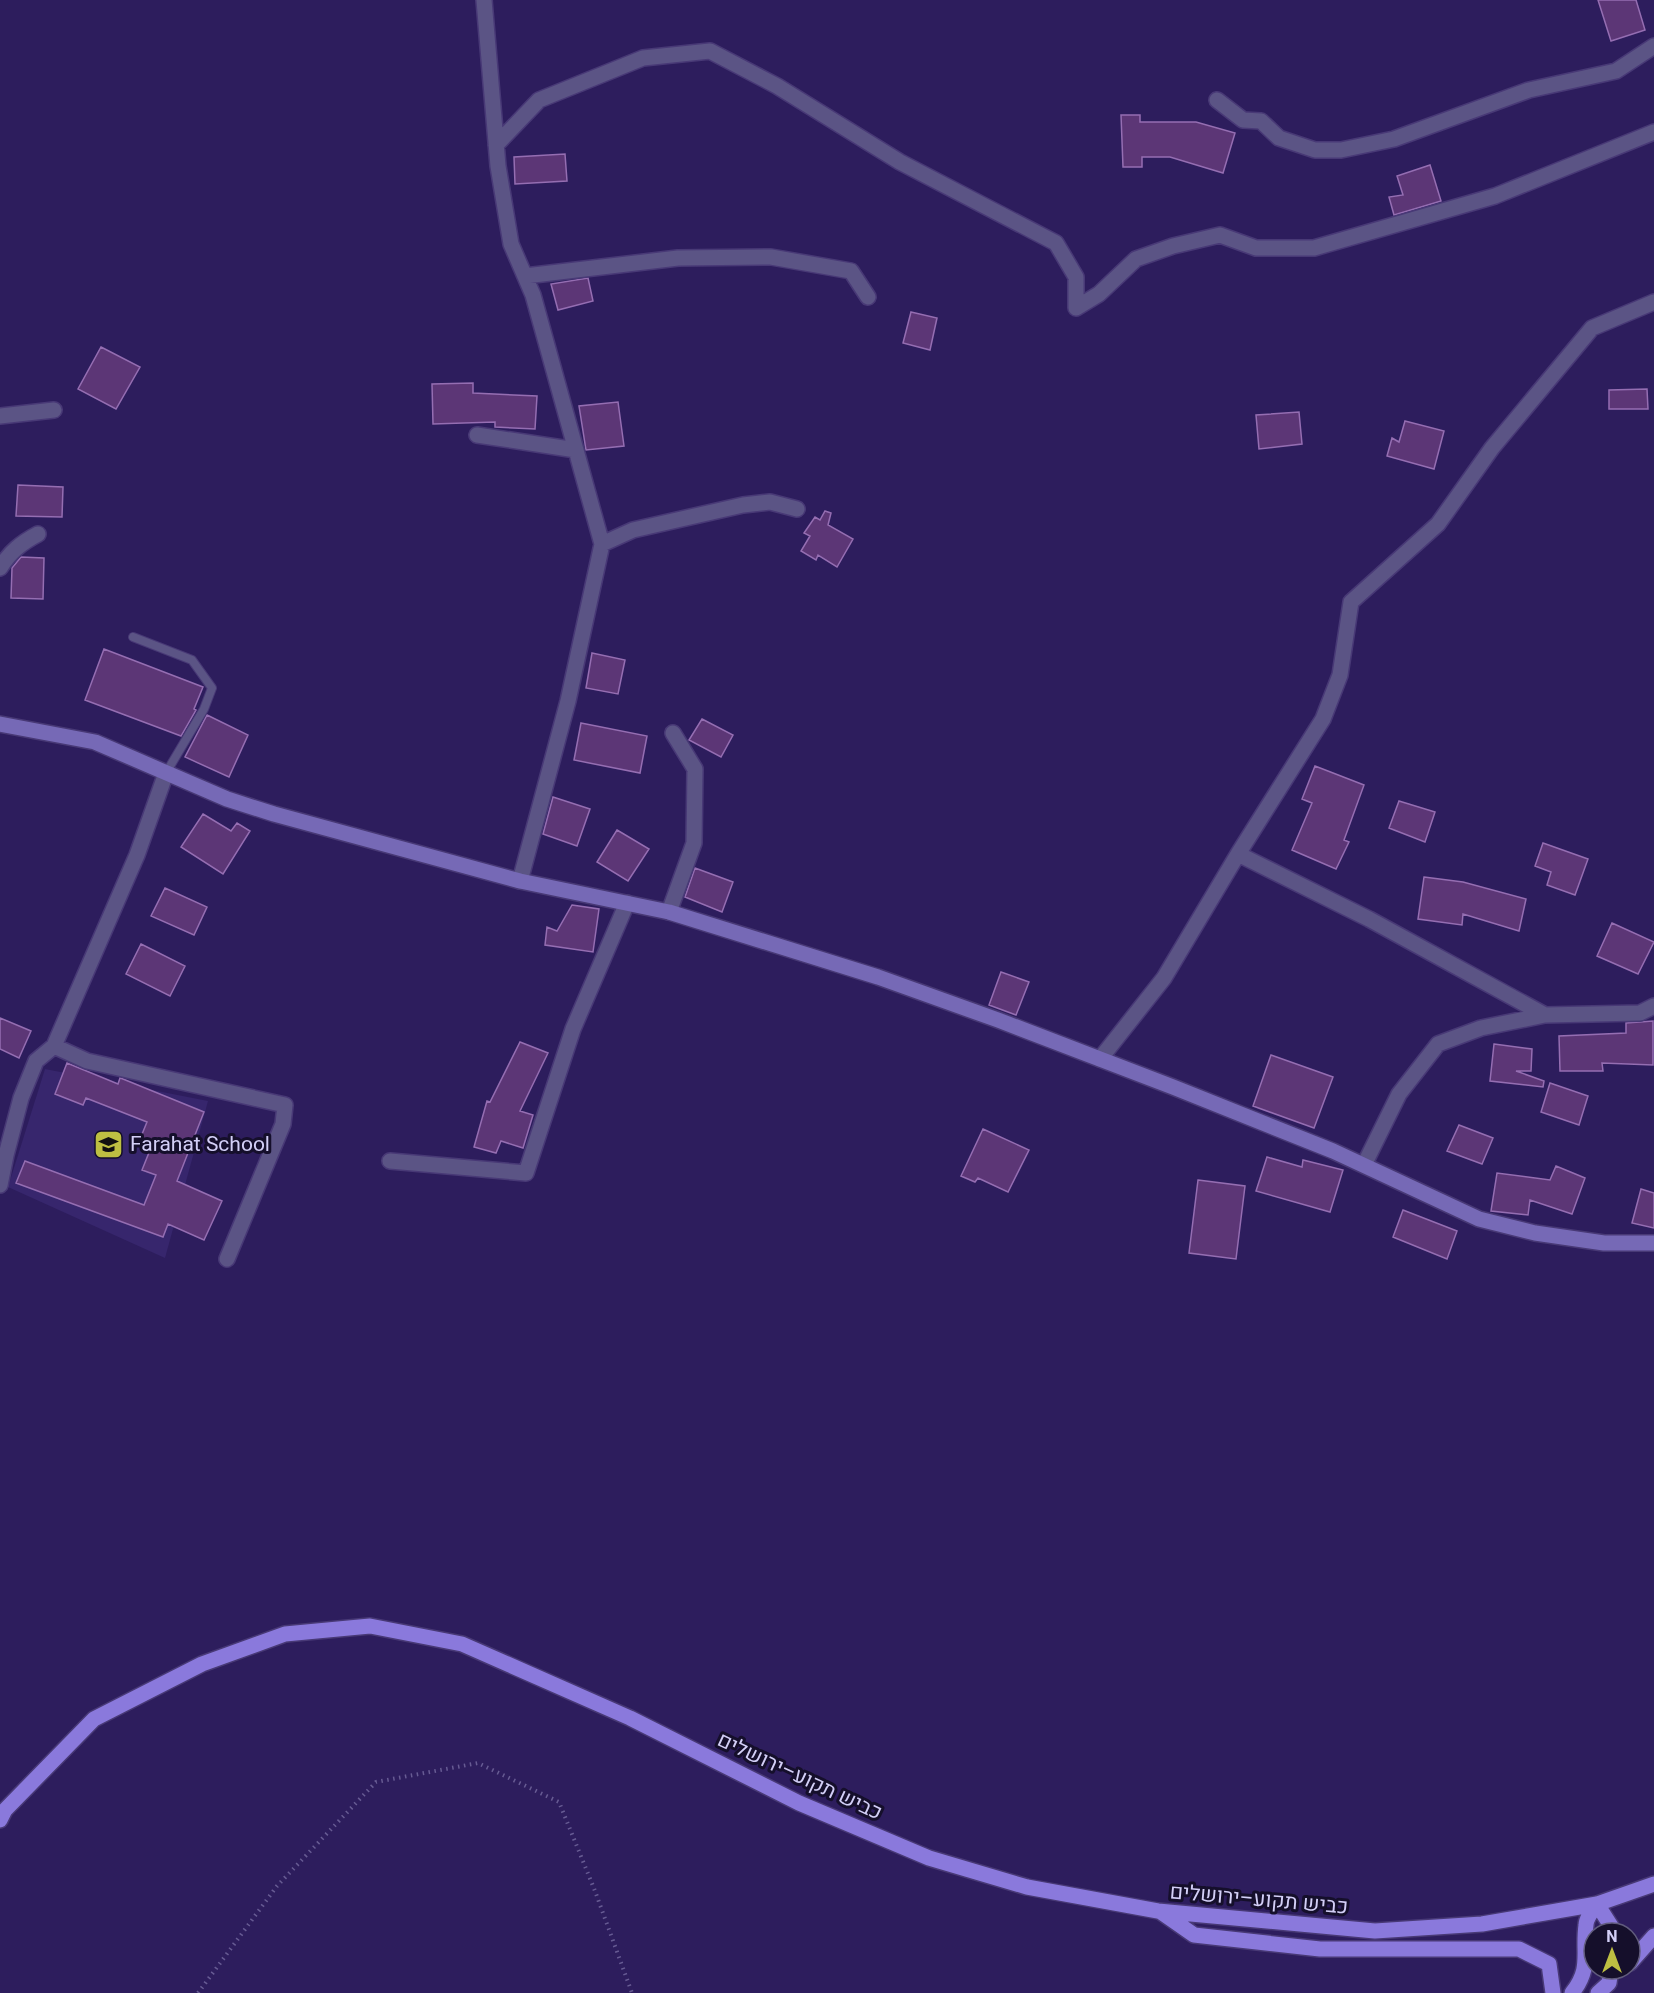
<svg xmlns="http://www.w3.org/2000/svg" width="1654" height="1993" viewBox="0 0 1654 1993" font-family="Roboto,Heebo,sans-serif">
  <rect width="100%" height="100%" fill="#2d1d5d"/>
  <path fill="#37266d" d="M45 1069 208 1101 165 1258 8 1187Z"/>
  <path fill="#5c3676" stroke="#956eb2" stroke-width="1.5" d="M1598 0H1636L1645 30 1611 41Z
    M1121 115H1140V122H1196L1235 133 1223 173 1170 157H1142V167H1123Z
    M565 154 567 181 515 184 514 157Z
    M1430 165 1441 201 1394 215 1389 197 1403 195 1397 176Z
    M588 278 593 301 558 310 551 284Z
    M911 312 937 318 930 350 903 343Z
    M101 347 140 367 116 409 78 389Z
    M473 383V393L537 396 535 429 495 427V422L433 424 432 384Z
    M1647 389 1648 409H1609V390Z
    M618 402 624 446 586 450 579 406Z
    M1299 412 1302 444 1259 449 1256 415Z
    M1405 421 1444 431 1434 469 1387 456 1392 438 1399 442Z
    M18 485 63 487 62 517 16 516Z
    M825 511 831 513 828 525 853 539 837 567 818 555 816 560 801 551 810 536 804 533 815 517 820 520Z
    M21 557 44 558 43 599 11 598 12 568Z
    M104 649 203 687 194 709 196 710 181 736 85 700Z
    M592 653 625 660 618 694 586 688Z
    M207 715 248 735 229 777 185 757Z
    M702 719 733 735 721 757 689 740Z
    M581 723 647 736 640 773 574 760Z
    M1315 766 1364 785 1344 840 1349 842 1336 869 1292 850 1312 803 1302 799Z
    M553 797 590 809 577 846 543 834Z
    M1399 801 1435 812 1425 842 1389 828Z
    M203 814 231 831 237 823 250 831 223 874 181 847Z
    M617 830 649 849 628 881 597 862Z
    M1543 843 1588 859 1575 895 1547 885 1551 872 1535 866Z
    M695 868 733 882 722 912 685 897Z
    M1424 877 1463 882 1526 899 1519 931 1463 914 1462 925 1418 919Z
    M165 888 207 907 194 935 151 916Z
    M572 905 599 909 593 952 545 945 547 927 557 931Z
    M1612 923 1654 942 1638 974 1597 956Z
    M141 944 185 966 170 996 126 974Z
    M1001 972 1029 982 1016 1015 989 1005Z
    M0 1018 31 1031 19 1058 0 1049Z
    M1653 1021V1065L1602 1063 1603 1071H1560L1559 1036 1626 1033V1023Z
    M520 1042 548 1053 520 1111 533 1115 523 1148 501 1141 496 1153 474 1147 487 1101 490 1102Z
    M1494 1044 1532 1049 1531 1071H1516L1544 1081 1543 1087 1490 1081Z
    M1271 1055 1333 1077 1314 1128 1253 1106Z
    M67 1063 118 1084 120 1078 123 1079 204 1112 177 1181 222 1201 204 1240 168 1224 163 1237 16 1183 25 1161 144 1205 156 1175 142 1170 150 1150 138 1144 147 1122 86 1098 83 1105 55 1094Z
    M1550 1083 1588 1096 1579 1125 1541 1112Z
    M1459 1125 1493 1138 1482 1164 1447 1151Z
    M983 1129 1029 1150 1008 1192 978 1178 975 1182 961 1176Z
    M1267 1157 1302 1167 1303 1160 1343 1170 1330 1212 1256 1191Z
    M1556 1166 1585 1178 1572 1214 1530 1200 1528 1215 1491 1211 1497 1173 1550 1180Z
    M1198 1180 1245 1186 1236 1259 1189 1253Z
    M1641 1189 1654 1193V1228L1632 1223Z
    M1403 1210 1457 1231 1447 1259 1393 1237Z"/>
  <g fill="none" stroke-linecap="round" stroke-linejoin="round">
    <defs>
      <path id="lane" d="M133 637 192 660 212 688 204 709 166 773"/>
      <path id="street" d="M484 0 498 166 511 244 533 295 602 544 568 701 520 881
        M1217 100 1243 120 1261 121 1279 138 1315 150H1341L1394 139 1529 90 1616 71 1654 46
        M496 145 539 100 643 58 710 51 777 86 900 162 1056 243 1076 277V308L1099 294 1136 259 1173 246 1220 235 1256 248H1314L1495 196 1654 132
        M525 276 678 258 771 257 851 271 868 297
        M0 416 54 410
        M477 435 576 450
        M602 544 633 530 743 505 770 502 797 509
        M0 568C10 552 21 543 38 534
        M1238 854 1369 919 1545 1015
        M669 912 694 843 695 769 673 733
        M54 1046 87 1061 285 1105 283 1124 227 1259
        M1100 1059 1164 978 1238 854 1323 719 1340 675 1351 602 1438 524 1492 448 1592 328 1654 302
        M390 1161 526 1173 573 1029 627 903
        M1364 1165 1399 1094 1438 1044 1481 1028 1545 1015 1640 1013 1654 1006
        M0 1185 6 1155 21 1098 36 1061 54 1046 137 855 166 773"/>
      <path id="secondary" d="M0 724 95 742 227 799 274 814 520 881 669 912 878 977 998 1020 1173 1087 1333 1151 1479 1219 1535 1233 1604 1243H1654"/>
      <path id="primary" d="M0 1820 5 1810 94 1719 202 1664 285 1634 370 1626 462 1644 630 1718 799 1803 929 1858 1027 1887 1158 1911 1375 1931 1482 1924 1597 1904 1654 1884
        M1161 1912 1194 1935 1320 1949H1519L1549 1964 1553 1993
        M1630 1963 1654 1936
        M1572 1993C1592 1968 1582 1953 1586 1925 1586 1918 1593 1910 1597 1904L1611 1926 1612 1933
        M1598 1993 1609 1983 1611 1969"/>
    </defs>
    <use href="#lane" stroke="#483976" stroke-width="10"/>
    <use href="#street" stroke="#483976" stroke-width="18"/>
    <use href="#secondary" stroke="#483976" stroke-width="18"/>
    <use href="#primary" stroke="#483976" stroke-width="18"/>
    <path stroke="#675b93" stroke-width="4" stroke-dasharray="1.5 4.5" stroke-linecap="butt" d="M198 1993 277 1886 376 1782 478 1763 559 1802 595 1891 632 1993"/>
    <use href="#lane" stroke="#5b5485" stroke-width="8"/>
    <use href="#street" stroke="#5b5485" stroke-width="15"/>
    <use href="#secondary" stroke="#7669b6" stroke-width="15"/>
    <use href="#primary" stroke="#8a79dc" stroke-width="15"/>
  </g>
  <defs>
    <symbol id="school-square" viewBox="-11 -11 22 22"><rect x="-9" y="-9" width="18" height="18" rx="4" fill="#bebf42" stroke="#150f2b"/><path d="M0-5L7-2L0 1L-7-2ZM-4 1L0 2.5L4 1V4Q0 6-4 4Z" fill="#111"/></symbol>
  </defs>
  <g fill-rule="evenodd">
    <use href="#school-square" x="92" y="1128" width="33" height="33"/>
  </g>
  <g text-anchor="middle" stroke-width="6" stroke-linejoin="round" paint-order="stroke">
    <g font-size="21" fill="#d3cff7" stroke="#150f2b" text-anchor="start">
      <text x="130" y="1151">Farahat School</text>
    </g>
    <g font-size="21" fill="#d3cff7" stroke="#150f2b">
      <text transform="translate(800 1776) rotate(25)" y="7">כביש תקוע–ירושלים</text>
      <text transform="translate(1259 1899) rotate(5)" y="7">כביש תקוע–ירושלים</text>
    </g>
  </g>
  <g transform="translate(1612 1951)"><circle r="28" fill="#150f2b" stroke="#615c7d" stroke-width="1.5"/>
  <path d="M0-4.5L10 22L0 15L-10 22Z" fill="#bebf42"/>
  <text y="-9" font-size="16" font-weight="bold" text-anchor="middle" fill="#d3cff7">N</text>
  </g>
</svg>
